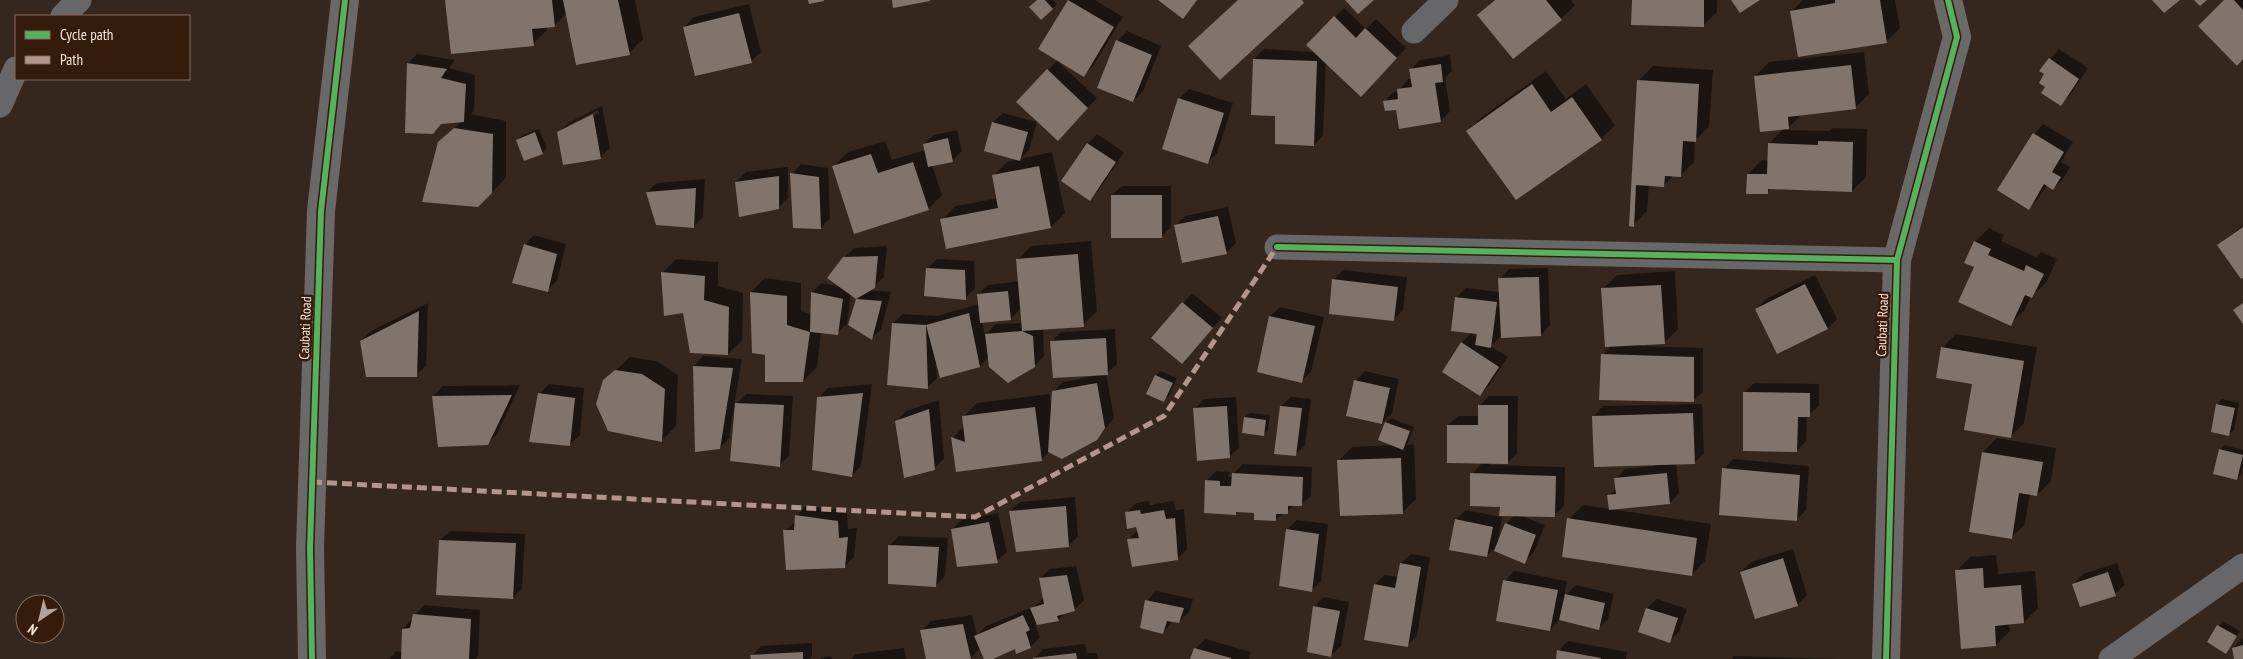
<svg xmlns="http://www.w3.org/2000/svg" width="2243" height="659" viewBox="0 0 2243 659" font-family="'PT Sans Narrow',sans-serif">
  <rect width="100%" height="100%" fill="#36271e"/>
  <path fill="#0007" fill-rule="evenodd" d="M447 0H635L643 39 629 53 567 13 554 26H547V30L533 44Z
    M1038 0H1053L1057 4 1052 9Z
    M1069 0H1095L1123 17 1093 66 1084 75 1057 61 1097 98 1067 130 1048 70 1058 60 1040 49Z
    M1494 0H1571L1575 5 1561 19 1478 15Z
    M1633 0H1717V12L1703 26Z
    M1803 0H1895L1900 28 1886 42 1792 11Z
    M2226 0H2243V58Z
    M749 4 761 52 751 61 684 27 694 17Z
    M1344 8 1366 29 1376 19 1406 48 1370 85 1326 62 1323 135 1314 145 1277 115 1254 59 1264 49 1314 52 1308 45Z
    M1127 31 1161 46 1143 91 1133 101 1117 41Z
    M2059 49 2088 68 2070 95 2061 104 2047 87 2046 74 2050 59Z
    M1864 52 1869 94 1855 108 1802 114 1786 130 1830 131 1833 128 1867 129 1866 177 1852 191 1772 188 1767 193 1748 174 1762 160 1769 161V144L1784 128 1755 76 1769 62Z
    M417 54 455 60 449 68 475 75 474 111 470 114 506 121V178L478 206 439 142 462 121 442 122 408 63Z
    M1450 55 1452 71 1445 78 1450 111 1441 121 1397 108 1384 102 1394 92 1398 91 1408 79H1412L1410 70 1420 60Z
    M1653 66 1713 70 1709 127 1695 140 1694 162 1680 176 1674 175 1664 185 1649 184 1647 211 1633 225 1639 80Z
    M1546 71 1566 99 1586 84 1615 125 1601 139 1516 199 1468 131 1482 117Z
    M1189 89 1233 103 1217 153 1207 163 1179 99Z
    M602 106 610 148 600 157 558 133 568 123ZM598 110 599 113 567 129V126Z
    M1003 113 1037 122 1029 150 1020 159 1052 152 1065 213 1051 227 947 248 942 220 956 206 998 198 993 176 1007 162 1019 159 985 150 993 122Z
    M2043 124 2073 142 2061 162 2070 167 2063 179 2053 189 2047 185 2038 199 2028 208 2034 134Z
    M539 129 547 148 543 153 525 159 518 140 522 135Z
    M957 130 962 151 952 161 932 165 942 195 928 209 834 166 848 152 885 141 892 160 925 150 924 144 934 135Z
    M1097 134 1124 152 1099 190 1090 199 1088 144Z
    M801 164 828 168 830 218 821 228 792 174Z
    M788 167V198L778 208 736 182 746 172Z
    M705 179 703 217 693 227 647 192 657 183Z
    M1122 186H1171V227L1161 237 1112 195Z
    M1228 207 1236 243 1226 253 1175 226 1185 216Z
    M2243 225V276L2219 245Z
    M1989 228 2004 235 2001 241 2036 257 2041 252 2057 259 2046 283 2031 296 2024 311 2010 324 1976 266 1975 242Z
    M534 235 566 244 557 281 547 290 525 245Z
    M1091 241 1097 311 1083 325 1043 329 1044 356 1034 366 989 357 980 366 936 363 937 378 927 388 893 323 903 314 937 316 979 304 978 294 988 285 1019 281 1017 260 1031 246ZM1021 308 1023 323 996 324 985 335 982 322 1011 319Z
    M887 246 884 277 869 290 891 292 881 329 872 338 849 324 858 298 851 294 847 324 837 333 821 332 817 367 803 381 766 354 751 292 765 278 801 283V311L811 315 812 292 822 283 844 288V258L854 248Z
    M676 259 718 262V286L743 293 742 340 728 354 684 312 662 273Z
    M937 259 974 261 975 289 965 298 927 269Z
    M1548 268 1550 325 1541 335 1501 336 1491 346 1508 357 1489 385 1480 395 1461 343 1471 333 1478 338V332L1456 298 1466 288 1500 292V279L1509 269Z
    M1343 270 1407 277 1403 310 1393 320 1333 280Z
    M1675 271 1678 329 1664 343 1641 344V346L1703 348V392L1693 401 1602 355 1611 346 1603 289 1617 275Z
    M1815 275 1837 319 1828 328 1756 309 1766 299Z
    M1192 293 1222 318 1182 362 1153 338Z
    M428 303 426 366 416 375 361 341 371 331Z
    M1280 307 1324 317 1311 372 1302 381 1270 316Z
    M1115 329 1117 364 1106 374 1114 418 1096 439 1050 451 1041 460 957 470 953 438 964 426 963 417 977 403 1049 394 1052 410 1053 392 1063 382 1094 376 1052 341 1061 332Z
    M1956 334 2037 347 2024 423 2010 437 1973 383 1942 348Z
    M703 356 742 359 734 406 746 394 793 396 789 456 779 465 736 408 734 407 729 438 720 448 696 451 694 366Z
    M630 357 656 361 678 375 676 426 662 440 604 381Z
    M1161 371 1177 378 1169 396 1164 400 1156 376Z
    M1365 371 1399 379 1392 413 1382 423 1355 381Z
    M1754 383 1819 384V406L1809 415H1807L1806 441 1797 451 1745 392Z
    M549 384 584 388 580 435 570 444 539 394Z
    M872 384 861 466 851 476 818 398 828 388Z
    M520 385 497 434 487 444 433 396 443 386Z
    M1489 396H1518L1517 453 1508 462H1489V465L1565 467 1564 506 1554 516 1519 515 1545 525 1534 552 1524 562 1506 524 1515 515 1501 506 1472 474 1483 462 1448 425 1458 416H1480L1479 406Z
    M1236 397 1239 448 1229 457 1195 409 1204 399Z
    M1291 397 1311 399 1305 445 1295 455 1281 406Z
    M2222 399 2239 403 2234 430 2229 434 2212 431 2218 404Z
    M939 400 944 459 934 468 897 421 906 411Z
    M1702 404 1704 453 1694 463H1676L1679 493 1670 503 1609 495 1617 488 1616 479 1625 469 1655 466 1594 416 1603 406Z
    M1250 413 1270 415 1268 430 1263 435 1245 417Z
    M1391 418 1414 427 1407 445 1414 444 1416 499 1402 513 1338 461 1352 447 1394 445 1380 439 1386 422Z
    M1997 438 2056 448 2051 481 2037 495 2030 493 2025 524 2011 538 1970 531 1983 452Z
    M2224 445 2243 450V466L2241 474 2236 479 2220 450Z
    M1733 459 1809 466 1806 510 1796 520 1724 469Z
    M1243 464 1312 467 1311 496 1301 505H1295L1275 520 1256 511H1238L1235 513 1206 481 1216 471 1230 472 1229 477H1233V474Z
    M1075 497 1078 536 1068 546 1010 511 1020 502Z
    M1149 501 1150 505 1173 501 1176 510 1184 509 1187 549 1177 559 1128 540 1138 530 1126 513 1136 503Z
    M1583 505 1711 524 1705 561 1691 575 1569 519Z
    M806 506 847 511 848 529 857 528 854 557 844 567 785 531 796 521V516Z
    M1466 510 1502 517 1497 546 1486 556 1456 519Z
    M998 513 1007 552 997 561 952 529 962 520Z
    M1297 520 1328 524 1321 581 1312 590 1287 529Z
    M450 531 525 534 522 588 513 598 440 540Z
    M899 536 948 538 945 576 935 586 890 545Z
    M1793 549 1807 595 1798 604 1741 572 1751 562Z
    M1411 554 1430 557 1417 636 1407 646 1375 584 1385 575 1398 577 1401 563Z
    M1996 555 1998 574 2035 571 2038 608 2024 622 2009 624 2010 631 1996 645 1956 571 1970 557Z
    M2117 563 2125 585 2115 594 2073 584 2083 574Z
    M1076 566 1084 600 1074 610 1066 612 1058 620 1035 624 1040 637 1031 647 1017 653 1015 647 990 659H986L981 647 971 658 965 659H927L922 631 931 621 972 615 977 635 986 626 1033 607 1044 598 1040 578 1050 569Z
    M1514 571 1567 581 1564 597 1576 585 1614 594 1608 619 1598 628 1560 619 1550 630 1505 581Z
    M1156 591 1193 599 1189 612 1179 622 1173 620 1163 633 1147 601Z
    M1324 597 1349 602 1341 646 1331 655 1314 607Z
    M1657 599 1687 609 1679 632 1669 641 1639 631 1647 608Z
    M424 605 480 610 478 656 475 659H389L396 651 403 652V629Z
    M2223 621 2240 631 2226 653 2208 642Z
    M2243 638V659H2236L2233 648Z
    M1205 639 1251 652 1249 659H1192L1195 649Z
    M1568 641 1627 652 1626 659H1557L1558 651Z
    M812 643V656L809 659H752V656L761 646Z
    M1085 644 1087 653H1097L1098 659H1034L1043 649Z
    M904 648 906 659H851L856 654Z
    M831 656 832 659H820L821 658Z
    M1734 656 1836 659H1731Z"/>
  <path fill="#81746c" d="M445 0H552L555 27 532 29 534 46 451 54Z
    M563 0H618L630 55 576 65Z
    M808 0H824V1L809 4Z
    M892 0H930V1L893 8Z
    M1037 0H1045L1053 9 1041 20 1029 7Z
    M1068 0 1114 27 1084 77 1038 49Z
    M1158 0H1197L1183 19Z
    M1238 0H1302L1304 3 1220 80 1188 46Z
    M1345 0H1374L1358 14Z
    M1495 0H1546L1562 20 1513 59 1477 15Z
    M1632 0H1704V27L1631 25Z
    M1731 0H1760L1740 13Z
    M1835 0H1880L1887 43 1798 57 1790 11 1835 3Z
    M2152 0H2180L2164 13Z
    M2194 0H2207L2200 6Z
    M2224 0H2234L2243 10V59L2237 66 2198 26Z
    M739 13 752 63 695 76 683 27Z
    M1334 16 1356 38 1365 28 1397 58 1361 97 1306 45Z
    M1116 40 1152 55 1133 102 1097 88Z
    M2049 58 2079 79 2061 106 2041 93 2045 87 2039 83 2044 74 2039 71Z
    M1253 59 1317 61 1314 146 1275 144V116L1251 115Z
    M407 63 447 69 441 78 466 84 464 122 441 124 433 134 405 133Z
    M1441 64 1443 82 1435 83 1441 122 1399 129 1396 110 1385 111 1383 101 1398 99 1397 89 1412 87 1409 69Z
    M1851 65 1856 109 1788 117 1789 129 1760 132 1754 76Z
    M1047 69 1088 108 1058 141 1016 102Z
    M1637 80 1699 84 1696 142 1683 141 1681 177 1665 176 1664 187 1636 185 1634 227 1629 226Z
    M1532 84 1551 112 1572 97 1602 140 1516 200 1466 131Z
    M1178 98 1224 113 1208 164 1162 149Z
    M593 114 601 159 563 165 557 132Z
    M992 122 1028 132 1020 161 984 151Z
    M454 128 493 134 492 193 478 207 422 202 438 142Z
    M535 132 543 154 524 161 516 140Z
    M2033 133 2064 152 2052 172 2061 177 2053 190 2044 184 2029 210 1997 190Z
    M948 138 953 162 928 167 923 144Z
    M1818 141 1853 142 1852 192 1768 189V194H1746L1747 174H1767L1768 143 1818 145Z
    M1087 143 1116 162 1090 201 1061 181Z
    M871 154 878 173 913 162 929 210 854 234 832 166Z
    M1039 166 1051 228 946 249 940 219 998 208 992 175Z
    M790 173 819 177 821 229 793 228Z
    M779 176V209L739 217 735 182Z
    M696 188 694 228 656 225 646 192Z
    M1111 195H1162V238H1111Z
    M1218 216 1227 254 1182 263 1174 225Z
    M2243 227V278L2241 279 2217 245Z
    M1974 241 1991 249 1988 255 2024 271 2026 265 2044 274 2032 298 2025 295 2011 326 1958 302 1974 267 1964 263Z
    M524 244 557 254 548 292 512 283Z
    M1078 254 1084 327 1022 331 1033 336 1035 367 1008 383 989 367 985 334 1022 331 1016 259Z
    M878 256 875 288 856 299 882 301 872 340 848 325 856 299 827 278 843 257Z
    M926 268 965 270 966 300 924 296Z
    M661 272 705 276 704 300 729 307 728 355 690 353 683 313 664 316Z
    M1539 277 1541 336 1501 338 1498 278Z
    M1332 279 1398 287 1394 321 1329 314Z
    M1805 284 1828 329 1777 354 1755 309Z
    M1661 285 1665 344 1605 347 1601 288Z
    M1008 291 1011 320 980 323 977 294Z
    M750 292 787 296V325L810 332 803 382H765V355L752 353Z
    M811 292 843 299 838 335 810 332Z
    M1455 297 1497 302 1491 348 1475 345 1477 334 1451 331Z
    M1182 302 1213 328 1182 364 1151 338Z
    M2243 303V324L2233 310Z
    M419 311 417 377H366L360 341Z
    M969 313 980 367 940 378 926 325Z
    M1269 316 1315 326 1302 383 1257 372Z
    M892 323 926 325 928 389 887 385Z
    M1106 338 1108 375 1053 378 1050 341Z
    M1461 342 1499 367 1480 396 1442 372Z
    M1941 347 2024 361 2011 438 1964 430 1972 384 1936 378Z
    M1601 354 1694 357V402L1599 400Z
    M693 366 733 368 720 449 695 452Z
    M615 370 642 374 665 389 662 442 608 431 596 404 603 380Z
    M1155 375 1173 383 1164 402 1146 394Z
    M1354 380 1390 388 1382 424 1346 416Z
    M1097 383 1105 428 1097 440 1062 459 1048 452 1052 391Z
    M1743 392 1810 393V417H1798L1797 452 1743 451Z
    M538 393 575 398 570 446 529 442Z
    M863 393 852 477 812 470 817 397Z
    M512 395 488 445 438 447 432 396Z
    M735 403 784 405 780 467 730 461Z
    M2216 404 2235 408 2229 436 2211 432Z
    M1478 405H1508V464L1447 463V425H1478Z
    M1227 406 1230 458 1197 461 1193 408Z
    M1280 406 1302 408 1296 456 1274 454Z
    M1035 407 1042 461 956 472 951 437 965 442 962 416Z
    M929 409 935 470 904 478 895 421Z
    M1693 413 1695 464 1594 467 1592 416Z
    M1244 417 1266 420 1264 436 1242 433Z
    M1385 422 1410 431 1403 450 1378 440Z
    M2219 449 2243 455 2237 480 2213 474Z
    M1982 452 2043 462 2037 496 2019 493 2012 539 1969 532Z
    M1401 458 1403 514 1340 516 1337 460Z
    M1722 468 1800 475 1797 521 1719 515Z
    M1232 473 1303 477 1302 506H1288V514H1276V521L1254 520V513L1236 512V515L1204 513 1205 480 1220 481V486H1231Z
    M1470 473 1556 476 1555 517 1499 516 1500 507 1470 506Z
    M1667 473 1670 504 1609 510 1607 495 1616 494 1614 478Z
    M1066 506 1069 547 1016 552 1009 511Z
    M1140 510 1141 514 1164 510 1166 519 1175 518 1178 560 1132 567 1127 539 1139 538 1136 527 1127 529 1125 512Z
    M795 515 838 521 839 538 848 537 845 568 786 570 783 530H794Z
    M1567 518 1697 538 1692 576 1562 557Z
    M1455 519 1493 527 1487 557 1449 550Z
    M989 522 998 563 957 567 951 529Z
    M1505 523 1536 535 1525 564 1494 551Z
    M1286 529 1319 534 1312 592 1279 586Z
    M439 540 516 543 513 599 436 595Z
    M888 545 939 547 936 587 888 584Z
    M1783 558 1798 606 1755 619 1740 572Z
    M1400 563 1421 567 1408 647 1364 640 1374 584 1395 588Z
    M1983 568 1984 588 2021 585 2024 623 1995 626 1996 646 1961 649 1955 570Z
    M2108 572 2116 596 2080 607 2072 584Z
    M1067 575 1075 611 1057 616 1059 621 1037 625 1030 608 1044 604 1039 578Z
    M1503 580 1558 590 1550 631 1496 621Z
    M1565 594 1605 603 1599 630 1559 620Z
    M1145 600 1184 608 1179 623 1167 621 1163 634 1140 628Z
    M1313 606 1340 611 1331 657 1307 652Z
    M1646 608 1678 618 1670 643 1638 632Z
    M413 614 471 619 469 659H401L402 629 410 628Z
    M1023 615 1030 630 1026 632 1031 648 1016 654 1015 649 993 659H984L974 636Z
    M963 624 971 659H926L920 630Z
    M2217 625 2237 636 2226 654 2207 642Z
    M2243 645V659H2234L2232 648Z
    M1194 648 1231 658V659H1190Z
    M1557 650 1601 658V659H1556Z
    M803 652V659H751L750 655Z
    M1076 653 1077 659H1033V658Z"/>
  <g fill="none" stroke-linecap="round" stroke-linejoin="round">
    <path stroke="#676668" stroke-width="25" d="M63 16 79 0
      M1414 31 1446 0
      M0 105 16 69
      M1277 247 1897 260
      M2111 659 2243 566"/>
    <path stroke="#6b6869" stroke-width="28" d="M312 659 310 548 321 211 345 0
      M1886 659 1897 260 1957 37 1948 0"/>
    <path stroke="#b2968c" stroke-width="5" stroke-dasharray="10 5" stroke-linecap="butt" d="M312 482 975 517 1164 416 1277 247"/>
    <defs>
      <path id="cycleway" d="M1277 247 1897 260
        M312 659 310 548 321 211 345 0
        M1886 659 1897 260 1957 37 1948 0"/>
    </defs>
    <use href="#cycleway" stroke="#351b0b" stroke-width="9"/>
    <use href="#cycleway" stroke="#56b35d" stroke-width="6"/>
  </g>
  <g text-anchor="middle" stroke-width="5" stroke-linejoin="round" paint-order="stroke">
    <g font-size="14" fill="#f8e6dc" stroke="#351b0b">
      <text transform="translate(1882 325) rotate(-88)" y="5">Caubati Road</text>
      <text transform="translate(305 328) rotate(-88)" y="5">Caubati Road</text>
    </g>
  </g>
  <rect x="15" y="15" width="175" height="65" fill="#351b0b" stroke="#836c5f"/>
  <rect x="25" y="31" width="25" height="8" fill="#56b35d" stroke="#836c5f"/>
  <text x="60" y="40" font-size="15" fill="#f8e6dc">Cycle path</text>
  <rect x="25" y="56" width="25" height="8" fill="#b2968c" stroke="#836c5f"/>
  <text x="60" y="65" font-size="15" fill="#f8e6dc">Path</text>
  <g transform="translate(40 619) rotate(215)"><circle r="24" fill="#351b0b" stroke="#836c5f"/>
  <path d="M0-4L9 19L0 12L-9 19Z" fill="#b4a39a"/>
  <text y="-8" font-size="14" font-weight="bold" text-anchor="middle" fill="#f8e6dc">N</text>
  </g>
</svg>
